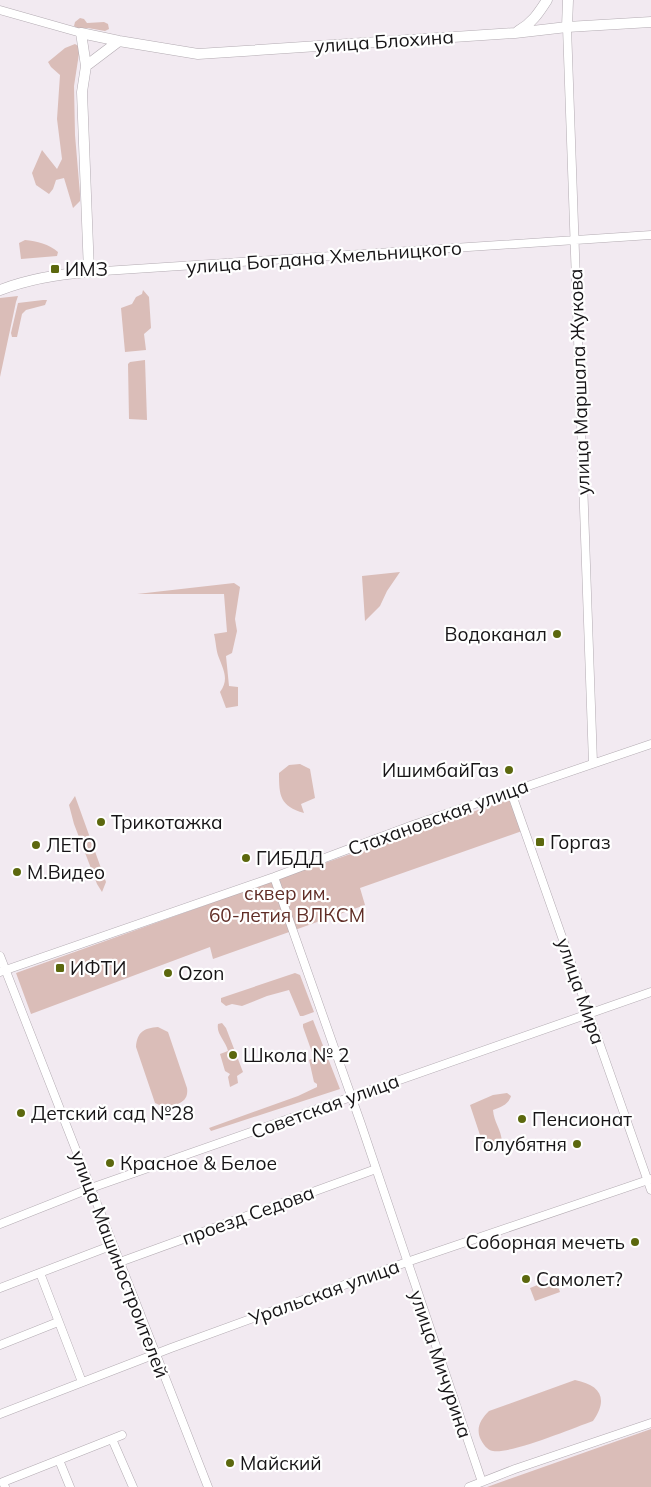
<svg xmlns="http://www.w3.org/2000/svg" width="651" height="1487" viewBox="0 0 651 1487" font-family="Mulish,sans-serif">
  <rect width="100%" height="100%" fill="#f2eaf1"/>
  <path fill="#dabdb8" d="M80 18 84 19 87 23 104 22 108 24 109 29 105 31 88 28 80 30 74 26 75 22Z
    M75 44 80 47 74 86 75 135 80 194V201L73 208 64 178 56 180 53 189 49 194 36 185 32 173 42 150 57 169 62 159 57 119 60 75 51 67 48 62 65 48Z
    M25 240C37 241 49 244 58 252L57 256 21 259 19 243Z
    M143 290 149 297 151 328 144 334 146 350 125 352 121 308 132 304 136 297 142 294Z
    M18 296 16 302 0 377V298Z
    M43 300H47L45 305 26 310 22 314 17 337H12L11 333 18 303Z
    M145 360 147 420 129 419 128 364 130 362Z
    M400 572 387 591 380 606 365 621 362 576Z
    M234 583 240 587 235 619 237 631 232 653 226 656 229 686 238 687V706L226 708 220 692C229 680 224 671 219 658 216 651 216 642 214 634L227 632 224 594H137Z
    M300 764 310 769 315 798 301 804 304 813C280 806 279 796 279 773L289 765Z
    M75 796 106 882 102 892 97 884 74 824 69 805Z
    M510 799 522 831 360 888 365 905 213 959 210 947 31 1014 16 973 284 877Z
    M295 973 300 975 314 1012 303 1016H300L289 990 267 996 242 1006 232 1004 226 1006 221 1002V998Z
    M313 1020 340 1089 211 1131 209 1128 298 1096 317 1087V1084L314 1082 309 1060 314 1058 303 1027V1024Z
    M222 1023 226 1028 243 1072 237 1076 238 1083 230 1087 228 1077 230 1074 225 1071 220 1054 228 1051C226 1041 216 1034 218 1024Z
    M158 1027 168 1032 187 1088C189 1102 178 1104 166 1108L155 1103 136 1047C137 1032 144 1028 158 1027Z
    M507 1093 511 1096C508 1105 501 1107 493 1110 494 1123 501 1128 502 1142L493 1149 486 1153 470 1105 493 1095Z
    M555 1278 560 1292 535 1301 530 1288Z
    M575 1380C600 1385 609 1398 593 1421 573 1428 512 1454 493 1451 487 1450 483 1444 480 1438 476 1427 481 1419 489 1411Z
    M651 1429V1487H487Z"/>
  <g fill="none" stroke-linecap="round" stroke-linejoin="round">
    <defs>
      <path id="minor" d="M0 10 81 33
        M567 27 593 763
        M89 272 651 235
        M511 792 651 1190
        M274 877 361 1124 482 1482
        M0 956 208 1487
        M0 972 274 877 413 825 651 744
        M0 1224 91 1188 651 992
        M120 1262 376 1169
        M40 1273 82 1382
        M0 1288 113 1245
        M0 1345 58 1322
        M0 1414 171 1348 407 1262 651 1179
        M112 1439 133 1487
        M59 1460 70 1487
        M5 1487 3 1482 122 1435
        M469 1487 515 1469 651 1423"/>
      <path id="major" d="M567 27 568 0
        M518 31C532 23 538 14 547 0
        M119 41 86 66 81 33 119 41 198 54 515 33 567 27 651 22
        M0 290C29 279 58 274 89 272L82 92 86 66"/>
    </defs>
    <use href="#minor" stroke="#b3abb2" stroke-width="9"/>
    <use href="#major" stroke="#b3abb2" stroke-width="11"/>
    <use href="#minor" stroke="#fff" stroke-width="8"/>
    <use href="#major" stroke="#fff" stroke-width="10"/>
  </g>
  <g fill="#5c680e" stroke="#fff" stroke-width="2">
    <rect x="50" y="264" width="10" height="10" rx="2.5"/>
    <circle cx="557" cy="634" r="5"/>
    <circle cx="509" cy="770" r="5"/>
    <circle cx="101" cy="822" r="5"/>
    <rect x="535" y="837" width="10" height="10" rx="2.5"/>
    <circle cx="36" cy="845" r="5"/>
    <circle cx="246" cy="858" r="5"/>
    <circle cx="17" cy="872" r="5"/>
    <rect x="55" y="963" width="10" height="10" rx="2.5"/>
    <circle cx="168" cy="973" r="5"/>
    <circle cx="233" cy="1055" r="5"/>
    <circle cx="21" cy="1113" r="5"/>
    <circle cx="522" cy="1119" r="5"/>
    <circle cx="577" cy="1144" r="5"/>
    <circle cx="110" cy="1163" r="5"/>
    <circle cx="635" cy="1242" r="5"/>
    <circle cx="526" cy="1279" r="5"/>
    <circle cx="230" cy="1463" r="5"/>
  </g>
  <g text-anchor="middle" stroke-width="4.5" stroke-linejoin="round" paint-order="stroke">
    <g font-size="19" fill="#171517" stroke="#fff">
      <text transform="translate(384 41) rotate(-4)" y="7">улица Блохина</text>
      <text transform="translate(324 257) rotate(-4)" y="7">улица Богдана Хмельницкого</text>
      <text transform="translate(579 382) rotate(-92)" y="7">улица Маршала Жукова</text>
      <text transform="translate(438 817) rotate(-20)" y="7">Стахановская улица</text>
      <text transform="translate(581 991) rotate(71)" y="7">улица Мира</text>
      <text transform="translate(325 1106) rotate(-20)" y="7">Советская улица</text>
      <text transform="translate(248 1215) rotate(-20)" y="7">проезд Седова</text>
      <text transform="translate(120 1264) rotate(69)" y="7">улица Машиностроителей</text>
      <text transform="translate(324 1292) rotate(-20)" y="7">Уральская улица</text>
      <text transform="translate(441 1364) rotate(71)" y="7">улица Мичурина</text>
    </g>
    <g font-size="19" fill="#171517" stroke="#fff" text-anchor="start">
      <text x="65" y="276">ИМЗ</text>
      <text x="547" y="641" text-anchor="end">Водоканал</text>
      <text x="499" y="777" text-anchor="end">ИшимбайГаз</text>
      <text x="111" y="829">Трикотажка</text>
      <text x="550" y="849">Горгаз</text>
      <text x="46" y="852">ЛЕТО</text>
      <text x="256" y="865">ГИБДД</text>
      <text x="27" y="879">М.Видео</text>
      <text x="70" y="975">ИФТИ</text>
      <text x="178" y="980">Ozon</text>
      <text x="243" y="1062">Школа № 2</text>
      <text x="31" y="1120">Детский сад №28</text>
      <text x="532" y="1126">Пенсионат</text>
      <text x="567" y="1151" text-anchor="end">Голубятня</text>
      <text x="120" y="1170">Красное &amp; Белое</text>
      <text x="625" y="1249" text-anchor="end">Соборная мечеть</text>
      <text x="536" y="1286">Самолет?</text>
      <text x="240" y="1470">Майский</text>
    </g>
    <g font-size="19" fill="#602d26" stroke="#fff">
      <text x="287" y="900">сквер им.<tspan x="287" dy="22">60-летия ВЛКСМ</tspan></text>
    </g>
  </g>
</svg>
